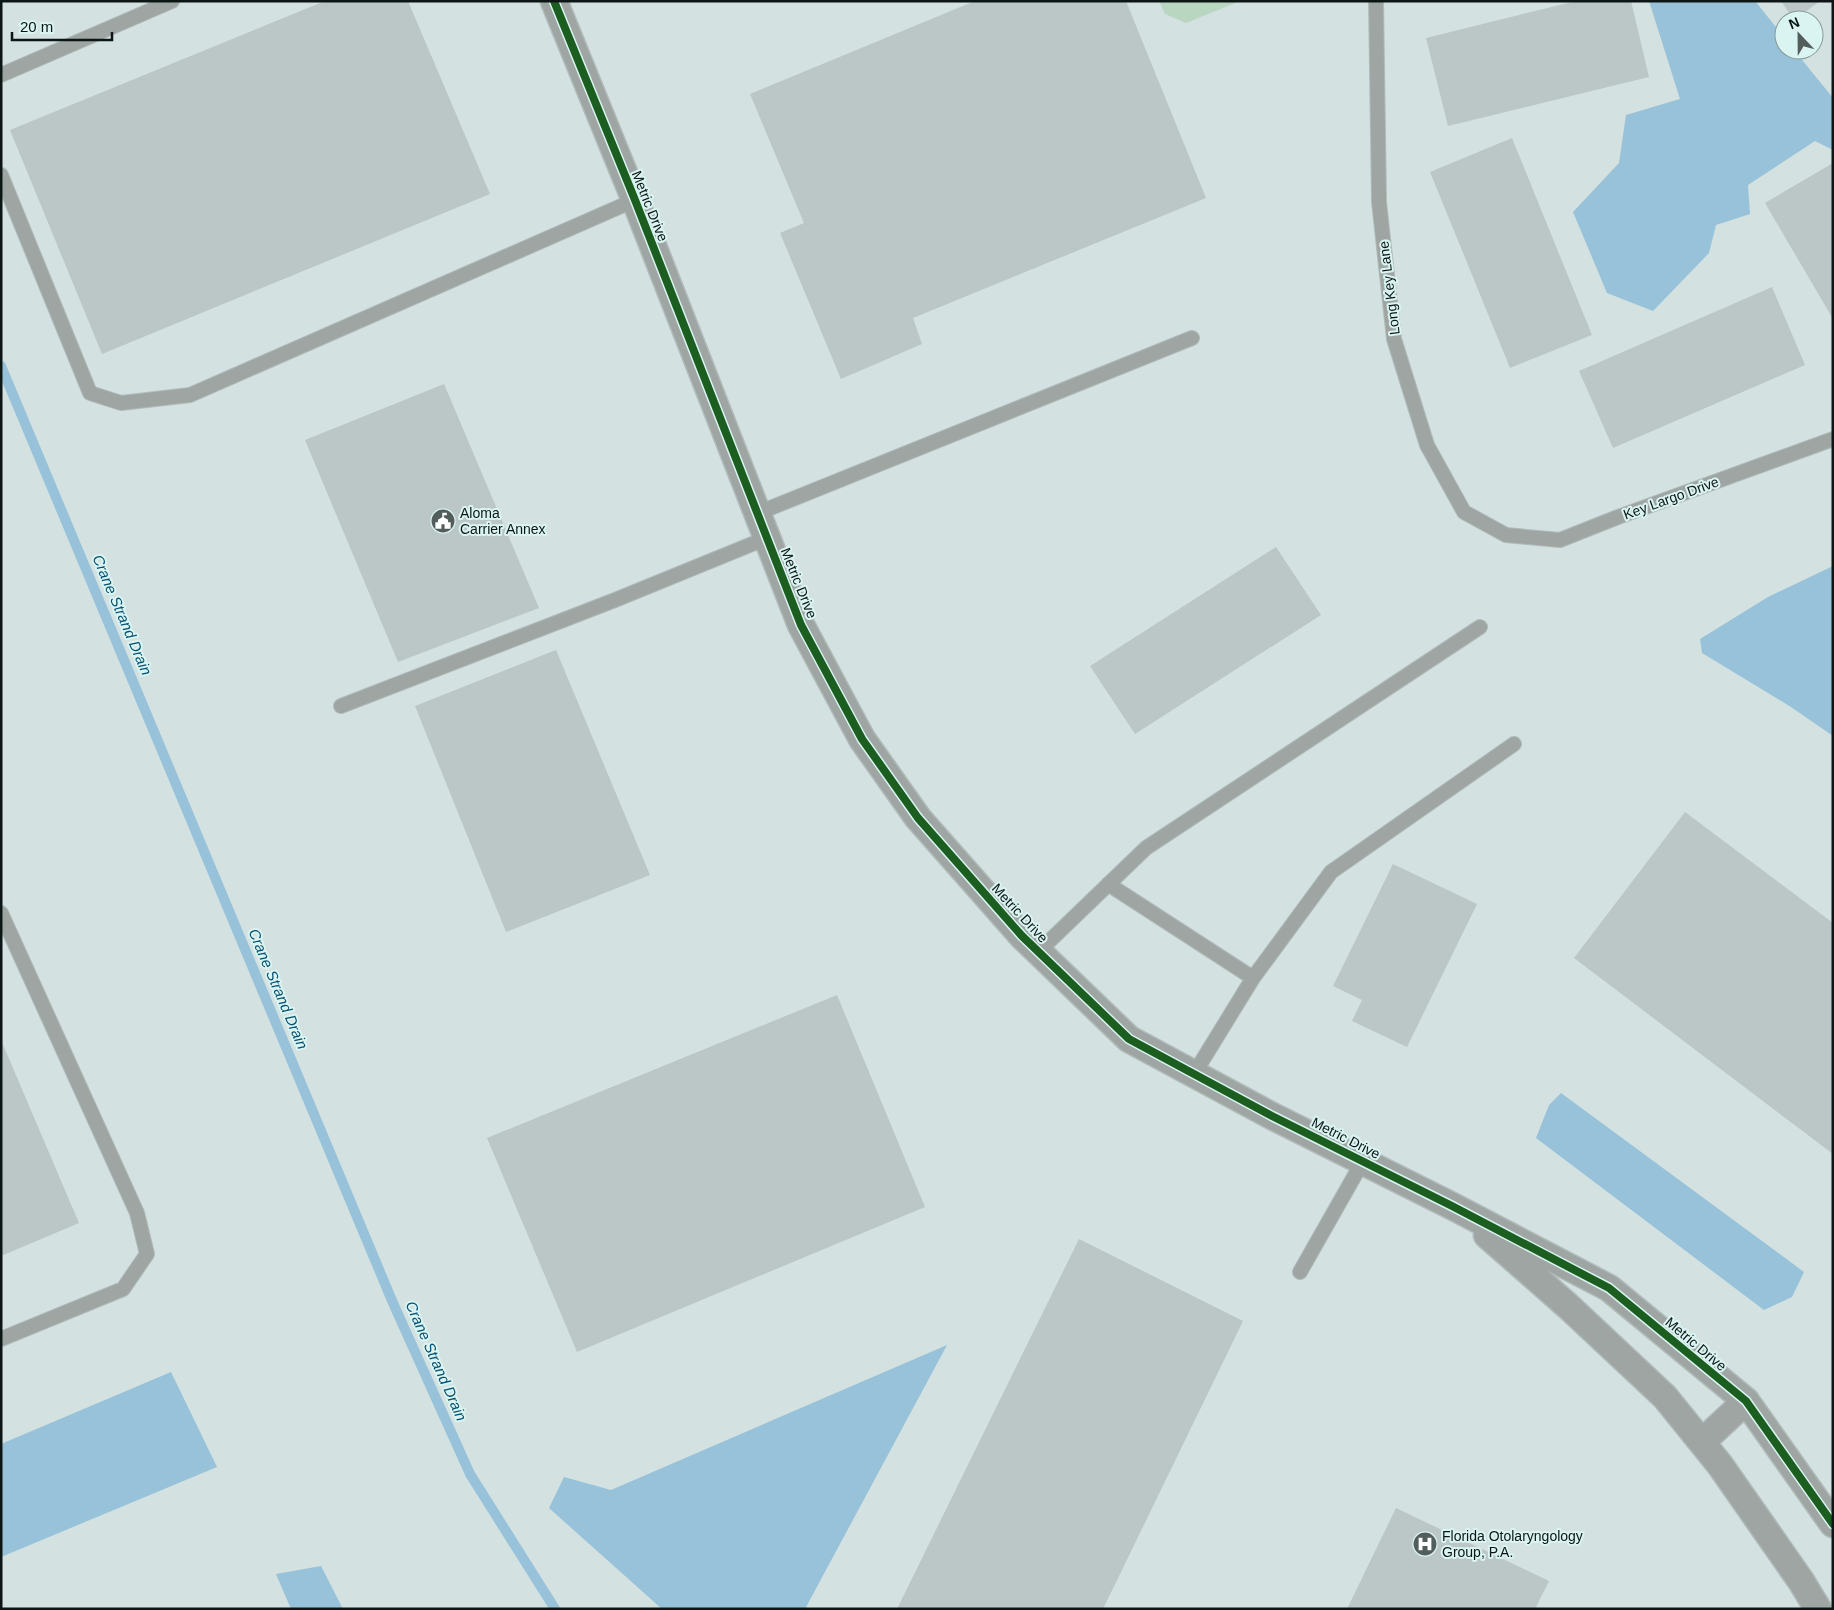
<svg xmlns="http://www.w3.org/2000/svg" width="1834" height="1610" viewBox="0 0 1834 1610" font-family="Helvetica,sans-serif">
  <rect width="100%" height="100%" fill="#d3e1e0"/>
  <path fill="#b8d6c0" d="M1159 1H1240L1186 23 1165 14Z"/>
  <path fill="#97c2d9" d="M1649 1H1755L1784 37V50H1794L1833 98V150L1815 141 1748 185 1750 214 1716 225 1709 253 1653 311 1607 293 1573 212 1619 163 1626 115 1680 99Z
    M1833 566V736L1791 707 1702 653 1700 639 1768 597Z
    M1561 1093 1804 1272 1792 1297 1764 1310 1536 1138 1549 1105Z
    M947 1345 805 1609H662L549 1508 564 1477 611 1490Z
    M171 1372 217 1467 1 1557V1444Z
    M321 1566 343 1609H291L276 1574Z"/>
  <g fill="none" stroke-linecap="round" stroke-linejoin="round">
    <path stroke="#97c2d9" stroke-width="10" d="M1 366 393 1303 470 1474 555 1609"/>
  </g>
  <path fill="#bbc6c7" d="M325 1H408L490 194 102 354 10 130Z
    M975 1H1126L1206 198 913 318 922 344 841 379 780 233 804 223 750 94Z
    M1576 1H1631L1649 77 1448 126 1426 38Z
    M1781 1H1820L1794 20Z
    M1512 138 1592 335 1510 368 1430 172Z
    M1833 163V319L1765 203Z
    M1772 287 1805 365 1613 448 1579 371Z
    M444 384 539 608 398 662 305 440Z
    M1276 547 1321 615 1135 734 1090 666Z
    M556 650 650 875 506 932 415 706Z
    M1685 812 1833 923V1154L1574 958Z
    M1393 864 1477 904 1407 1047 1352 1021 1362 1000 1333 986Z
    M837 995 925 1207 577 1352 487 1138Z
    M1 1040 79 1223 1 1256Z
    M1079 1239 1243 1321 1103 1609H897Z
    M1396 1508 1549 1581 1535 1609H1347Z"/>
  <g fill="none" stroke-linecap="round" stroke-linejoin="round">
    <defs>
      <path id="service" d="M1376 1 1379 202 1394 339 1427 445 1464 512 1506 535 1560 540 1618 517 1833 439
        M1 75 172 1
        M1 175 90 393 121 403 190 395 635 200
        M758 513 1192 338
        M341 706 615 600 767 538
        M1108 884 1253 978 1331 872 1514 744
        M1 913 137 1213 147 1254 123 1289 1 1339
        M1038 952 1146 848 1480 627
        M1194 1074 1253 978
        M1300 1272 1363 1161"/>
      <path id="minor" d="M554 1 635 200 801 625 862 739 918 818 1022 936 1129 1039 1272 1116 1452 1206 1609 1288 1746 1401 1833 1524
        M1487 1235 1569 1307 1665 1397 1720 1465 1801 1581 1818 1609
        M1702 1442 1746 1401"/>
    </defs>
    <use href="#service" stroke="#b0bcbb" stroke-width="16"/>
    <use href="#minor" stroke="#b0bcbb" stroke-width="29"/>
    <use href="#service" stroke="#9fa5a3" stroke-width="14"/>
    <use href="#minor" stroke="#9fa5a3" stroke-width="26"/>
    <defs>
      <path id="cycleway" d="M554 1 635 200 801 625 862 739 918 818 1022 936 1129 1039 1272 1116 1452 1206 1609 1288 1746 1401 1833 1524"/>
    </defs>
    <use href="#cycleway" stroke="#daf4f2" stroke-width="11"/>
    <use href="#cycleway" stroke="#1b5e20" stroke-width="8"/>
  </g>
  <defs>
    <symbol id="civic-disc" viewBox="-11 -11 22 22"><circle r="9.5" fill="#525d5c" stroke="#daf4f2"/><path d="M-.6-6.5H3V-4.5H.6V-3L4-1V1h2V6H-6V1h2V-1L-.6-3ZM-1.2 2.5V6h2.4V2.5Z" fill="#fff"/></symbol>
    <symbol id="hospital-disc" viewBox="-11 -11 22 22"><circle r="9.5" fill="#525d5c" stroke="#daf4f2"/><path d="M-5-5h3v3.5h4V-5h3V5h-3V1.5h-4V5h-3Z" fill="#fff"/></symbol>
  </defs>
  <g fill-rule="evenodd">
    <use href="#civic-disc" x="429" y="507" width="28" height="28"/>
    <use href="#hospital-disc" x="1411" y="1530" width="28" height="28"/>
  </g>
  <g text-anchor="middle" stroke-width="4" stroke-linejoin="round" paint-order="stroke">
    <g font-size="14" fill="#0c1615" stroke="#daf4f2">
      <text transform="translate(650 206) rotate(68)" y="5">Metric Drive</text>
      <text transform="translate(1389 288) rotate(-97)" y="5">Long Key Lane</text>
      <text transform="translate(1671 498) rotate(-20)" y="5">Key Largo Drive</text>
      <text transform="translate(799 583) rotate(68)" y="5">Metric Drive</text>
      <text transform="translate(1020 913) rotate(47)" y="5">Metric Drive</text>
      <text transform="translate(1346 1138) rotate(27)" y="5">Metric Drive</text>
      <text transform="translate(1696 1344) rotate(40)" y="5">Metric Drive</text>
    </g>
    <g font-size="14" fill="#0c1615" stroke="#daf4f2" text-anchor="start">
      <text x="460" y="518">Aloma<tspan x="460" dy="16">Carrier Annex</tspan></text>
      <text x="1442" y="1541">Florida Otolaryngology<tspan x="1442" dy="16">Group, P.A.</tspan></text>
    </g>
    <g font-size="15" font-style="italic" fill="#085272" stroke="#daf4f2">
      <text transform="translate(122 615) rotate(67)" y="5">Crane Strand Drain</text>
      <text transform="translate(278 989) rotate(67)" y="5">Crane Strand Drain</text>
      <text transform="translate(436 1361) rotate(66)" y="5">Crane Strand Drain</text>
    </g>
  </g>
  <rect width="1834" height="1610" fill="none" stroke="#0c1615" stroke-width="5"/>
  <g transform="translate(1799 35) rotate(338)"><circle r="24" fill="#daf4f2" stroke="#889b9a"/>
  <path d="M0-4L9 19L0 12L-9 19Z" fill="#525d5c"/>
  <text y="-8" font-size="14" font-weight="bold" text-anchor="middle" fill="#0c1615">N</text>
  </g>
  <path d="M12 32v8h100v-8" fill="none" stroke="#0c1615" stroke-width="2.5"/>
  <text x="20" y="32" font-size="15" fill="#0c1615" stroke="#daf4f2" stroke-width="4" paint-order="stroke">20 m</text>
</svg>
